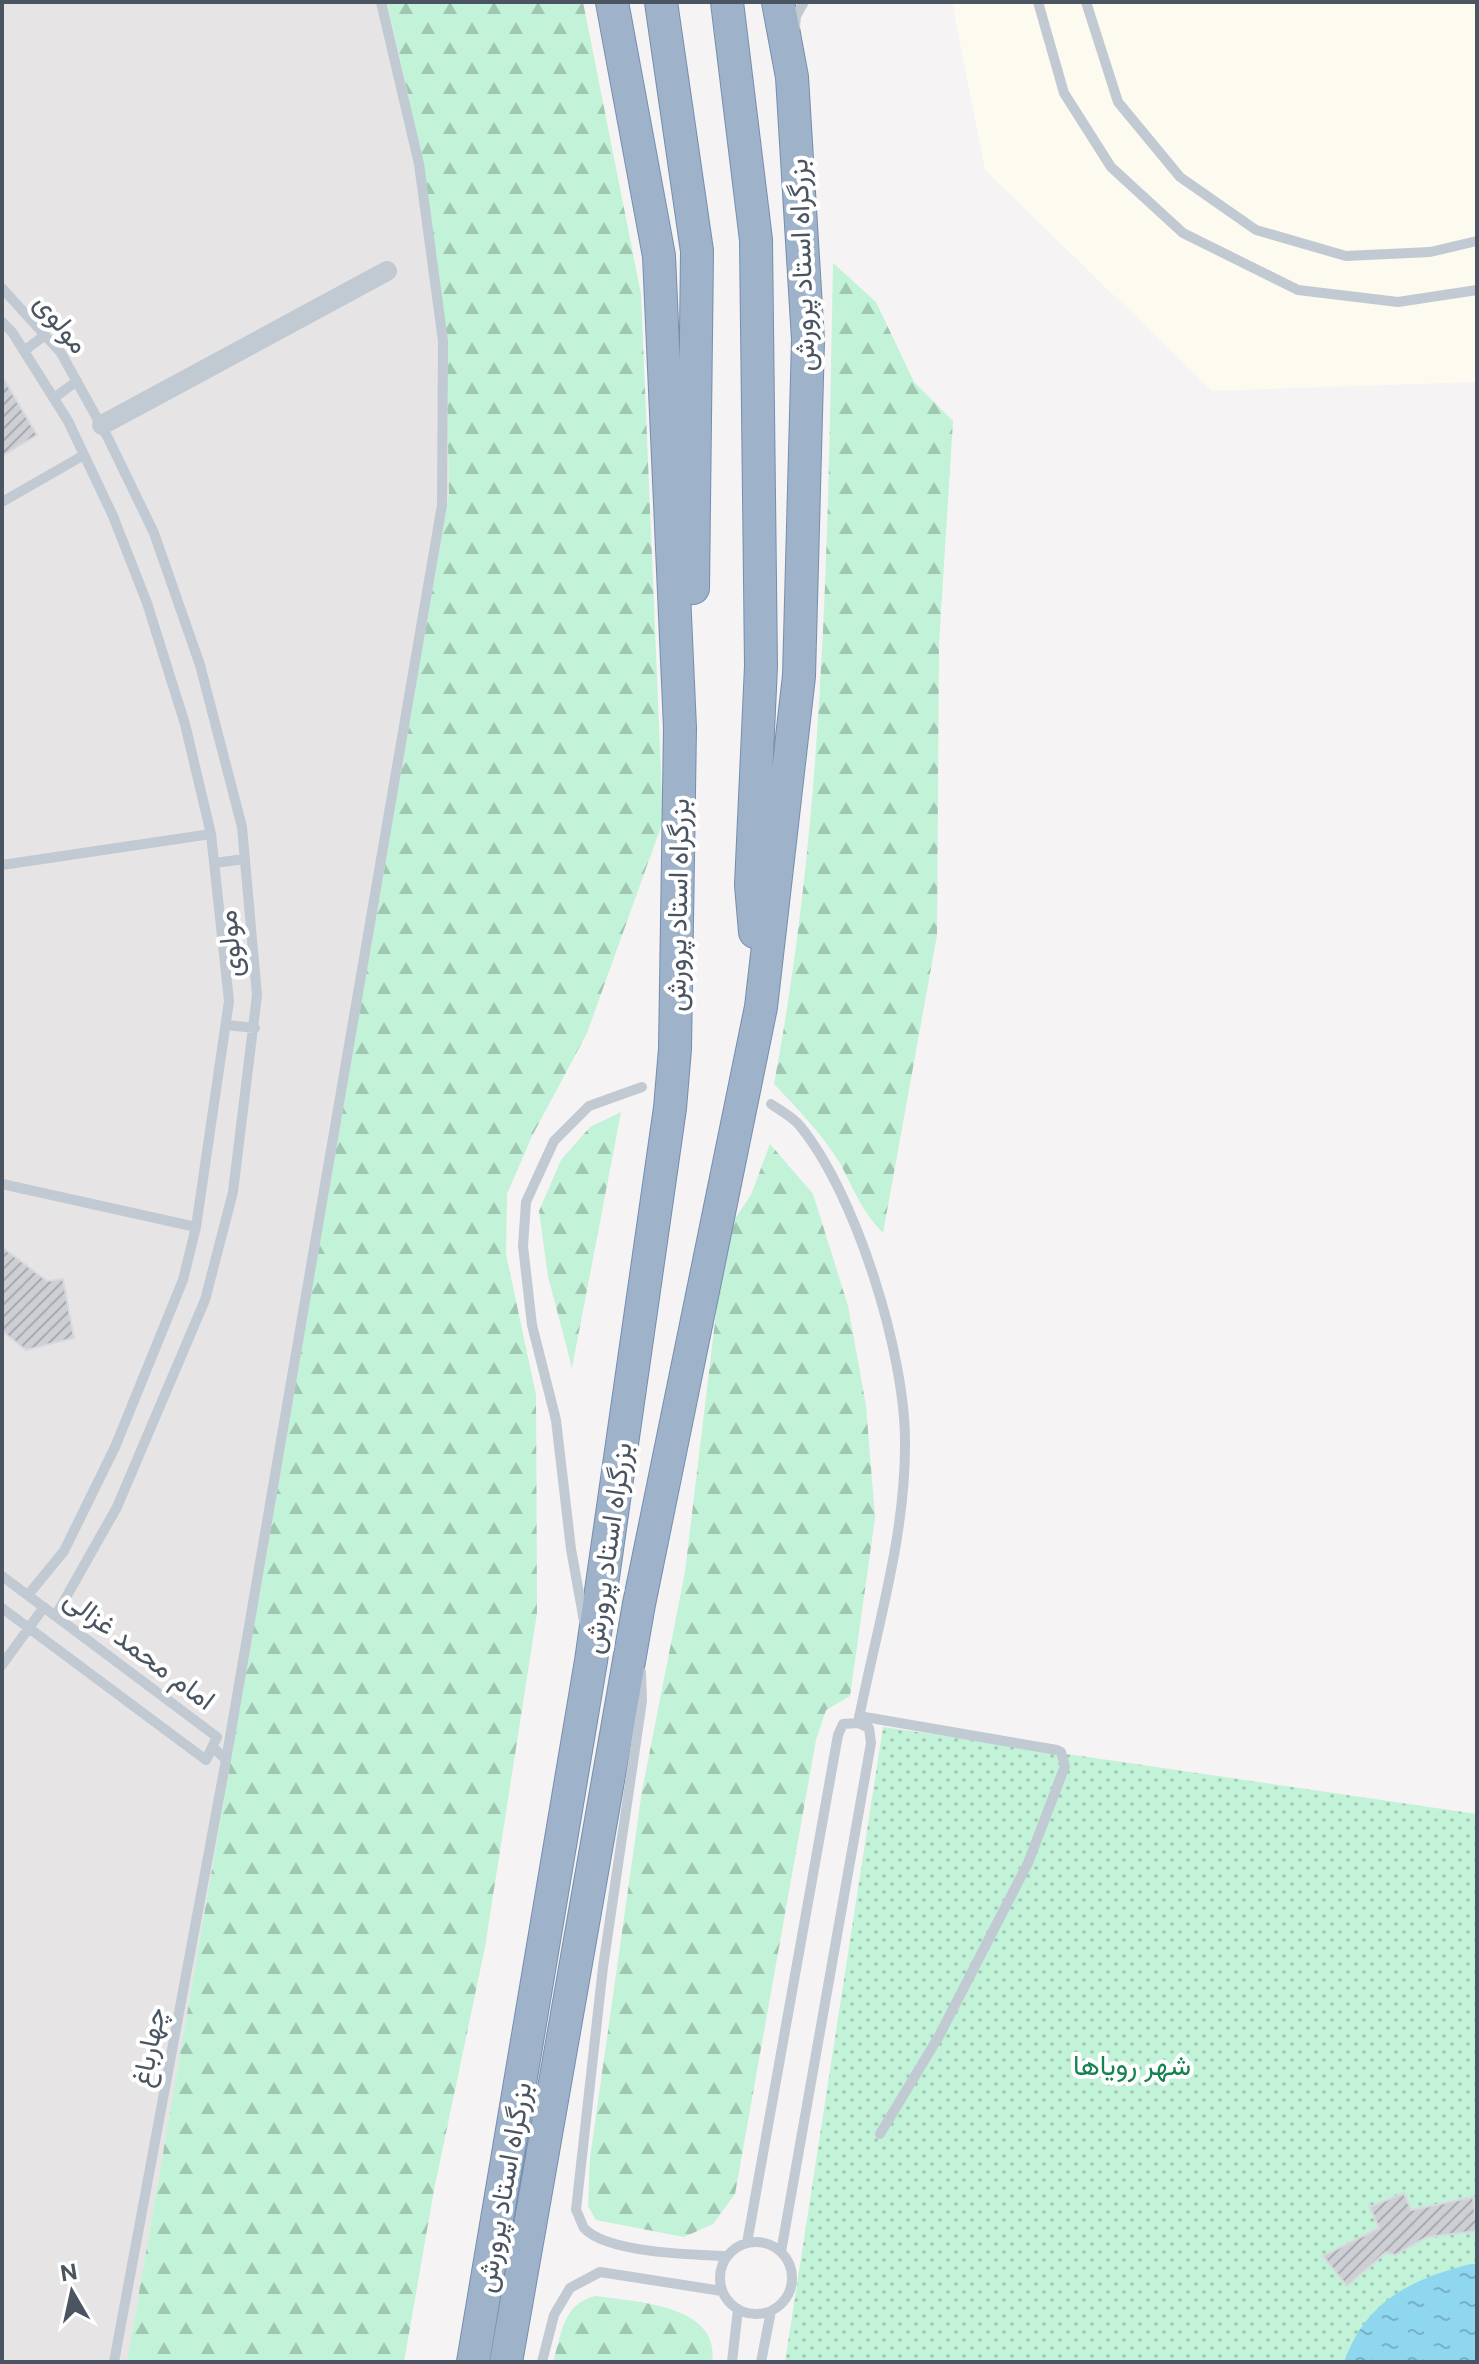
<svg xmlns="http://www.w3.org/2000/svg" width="1479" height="2364" viewBox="0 0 1479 2364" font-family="'Public Sans',Vazirmatn,sans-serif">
  <defs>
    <pattern id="forest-firs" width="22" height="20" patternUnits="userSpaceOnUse" patternTransform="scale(2)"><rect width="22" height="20" fill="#c2f2d7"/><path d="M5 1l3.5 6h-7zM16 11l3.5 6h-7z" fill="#a0c7b2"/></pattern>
    <pattern id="park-dots" width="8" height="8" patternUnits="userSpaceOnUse" patternTransform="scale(2)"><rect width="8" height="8" fill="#c2f2d7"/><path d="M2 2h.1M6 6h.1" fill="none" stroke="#a0c7b2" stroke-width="1.8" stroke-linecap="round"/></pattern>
    <pattern id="water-ripples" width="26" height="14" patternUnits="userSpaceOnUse" patternTransform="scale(2)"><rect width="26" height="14" fill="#8ed7ef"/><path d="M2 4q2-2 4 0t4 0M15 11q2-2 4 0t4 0" fill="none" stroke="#76b1c5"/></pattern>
    <pattern id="building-hatch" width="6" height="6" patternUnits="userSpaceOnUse" patternTransform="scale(2)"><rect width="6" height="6" fill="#cdcfd5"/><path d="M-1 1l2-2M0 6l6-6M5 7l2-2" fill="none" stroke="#a8abb0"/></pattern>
  </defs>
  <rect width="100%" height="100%" fill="#f5f3f3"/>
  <path fill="#fdfaef" d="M952 2H1477V382L1212 391 985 170Z"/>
  <path fill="#e6e4e5" d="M2 2H387L421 152 446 340 449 494 127 2362H2Z"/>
  <path fill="url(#forest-firs)" d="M387 2H583L641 294 663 821 587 1033 532 1136 507 1194 506 1254 536 1395 537 1613 485 1947 434 2190 404 2362H127L449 494 446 340 421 152Z
    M833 263 876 302 914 382 953 421 939 643 937 935 883 1233C863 1213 854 1190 841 1165 823 1135 798 1109 774 1084 825 814 828 537 833 263Z
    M621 1112 572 1368 548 1276 539 1211 561 1160 590 1127Z
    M770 1144 813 1194 848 1306 866 1406 875 1518 850 1696 826 1710 816 1740 735 2194 713 2224 684 2237 596 2220 588 2206 590 2158 642 1791 685 1572 721 1272 732 1223 751 1195Z
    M596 2296C634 2302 721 2304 712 2362H553C562 2333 563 2303 596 2296Z"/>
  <path fill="url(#park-dots)" d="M883 1727 1477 1814V2362H785Z"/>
  <path fill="url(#water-ripples)" d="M1471 2264H1477V2362H1344C1366 2300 1412 2279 1471 2264Z"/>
  <path fill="url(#building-hatch)" stroke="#d7d9de" stroke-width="2" d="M2 376 37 435 2 456Z
    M2 1247 47 1281 63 1279 74 1338 26 1350 2 1331Z
    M1404 2193 1411 2210 1473 2197 1477 2231 1427 2237 1395 2255 1386 2252 1347 2286 1323 2256 1379 2228 1370 2207Z"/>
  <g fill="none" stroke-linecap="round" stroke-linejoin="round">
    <defs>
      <path id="trunk" d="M661 2 697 251 693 588
        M727 2 756 240 761 666 751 885 755 932
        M473 2362 591 1661 670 1108 675 1049 680 728 659 256 612 2
        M506 2362 639 1604 761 1007 799 676 808 340 792 77 778 2"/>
    </defs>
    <use href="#trunk" stroke="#758eae" stroke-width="34"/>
    <path stroke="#c1c9d2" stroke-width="10" d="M1038 2 1064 93 1111 167 1183 233 1298 290 1398 302 1477 290
      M1086 2 1118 102 1180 177 1256 230 1346 256 1430 252 1477 241
      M795 27 796 16 804 2
      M2 288 61 353 108 438 154 533 200 665 242 827 257 995 233 1192 205 1300 117 1507 56 1615
      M2 322 12 332 68 421 113 516 147 603 185 724 211 834 229 1001 196 1227 183 1280 115 1447 64 1551 28 1595
      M24 351 45 335
      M54 398 77 381
      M2 502 84 455
      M214 863 245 859
      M2 865 211 834
      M226 1025 255 1028
      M771 1104C781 1111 793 1117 800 1126 856 1194 905 1353 905 1441 906 1536 876 1630 858 1723
      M2 1184 196 1227
      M2 1576 217 1737 206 1760 2 1608
      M584 1621 571 1549 556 1420 532 1325 523 1246 526 1202 554 1141 589 1106 642 1087
      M2 1665 44 1607
      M641 1672 642 1701 603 1967 576 2210C579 2215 581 2223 584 2228 606 2253 695 2255 727 2256
      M859 1716 1057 1750 1061 1752 1065 1766 1028 1863 939 2036 880 2134
      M226 1760 442 505 443 341 419 164 381 2
      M720 2278a36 36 0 1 1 72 0a36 36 0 1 1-72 0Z
      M747 2243 838 1735 843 1724 858 1723 869 1728 871 1743 781 2252
      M114 2362 226 1760 213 1747
      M542 2362 554 2315 570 2288 600 2272 722 2291
      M732 2362 738 2309
      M761 2362 771 2311"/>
    <path stroke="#c1c9d2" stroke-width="20" d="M102 425 387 271"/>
    <use href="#trunk" stroke="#9eb2ca" stroke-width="32"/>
  </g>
  <g text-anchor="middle" stroke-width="8" stroke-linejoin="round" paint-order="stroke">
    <g font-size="28" fill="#4a5561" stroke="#fff">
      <text transform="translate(801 265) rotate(-92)" y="10">بزرگراه استاد پرورش</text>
      <text transform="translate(62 323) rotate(51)" y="10">مولوی</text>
      <text transform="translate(677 905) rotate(-89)" y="10">بزرگراه استاد پرورش</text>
      <text transform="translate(229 944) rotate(-95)" y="10">مولوی</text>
      <text transform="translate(607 1548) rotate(-82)" y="10">بزرگراه استاد پرورش</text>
      <text transform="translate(140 1649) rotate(37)" y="10">امام محمد غزالی</text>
      <text transform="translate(148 2047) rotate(-79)" y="10">چهارباغ</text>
      <text transform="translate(503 2187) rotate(-80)" y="10">بزرگراه استاد پرورش</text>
    </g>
    <g font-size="28" fill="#158250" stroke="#fff">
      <text x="1132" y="2075">شهر رویاها</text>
    </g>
  </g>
  <rect width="1479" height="2364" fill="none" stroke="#4a5561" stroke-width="8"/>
  <g transform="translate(72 2292) rotate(351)" stroke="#ffffff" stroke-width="6" paint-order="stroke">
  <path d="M0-6L14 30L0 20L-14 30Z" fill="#4a5561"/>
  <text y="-12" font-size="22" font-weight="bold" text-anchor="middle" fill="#4a5561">N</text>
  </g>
</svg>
